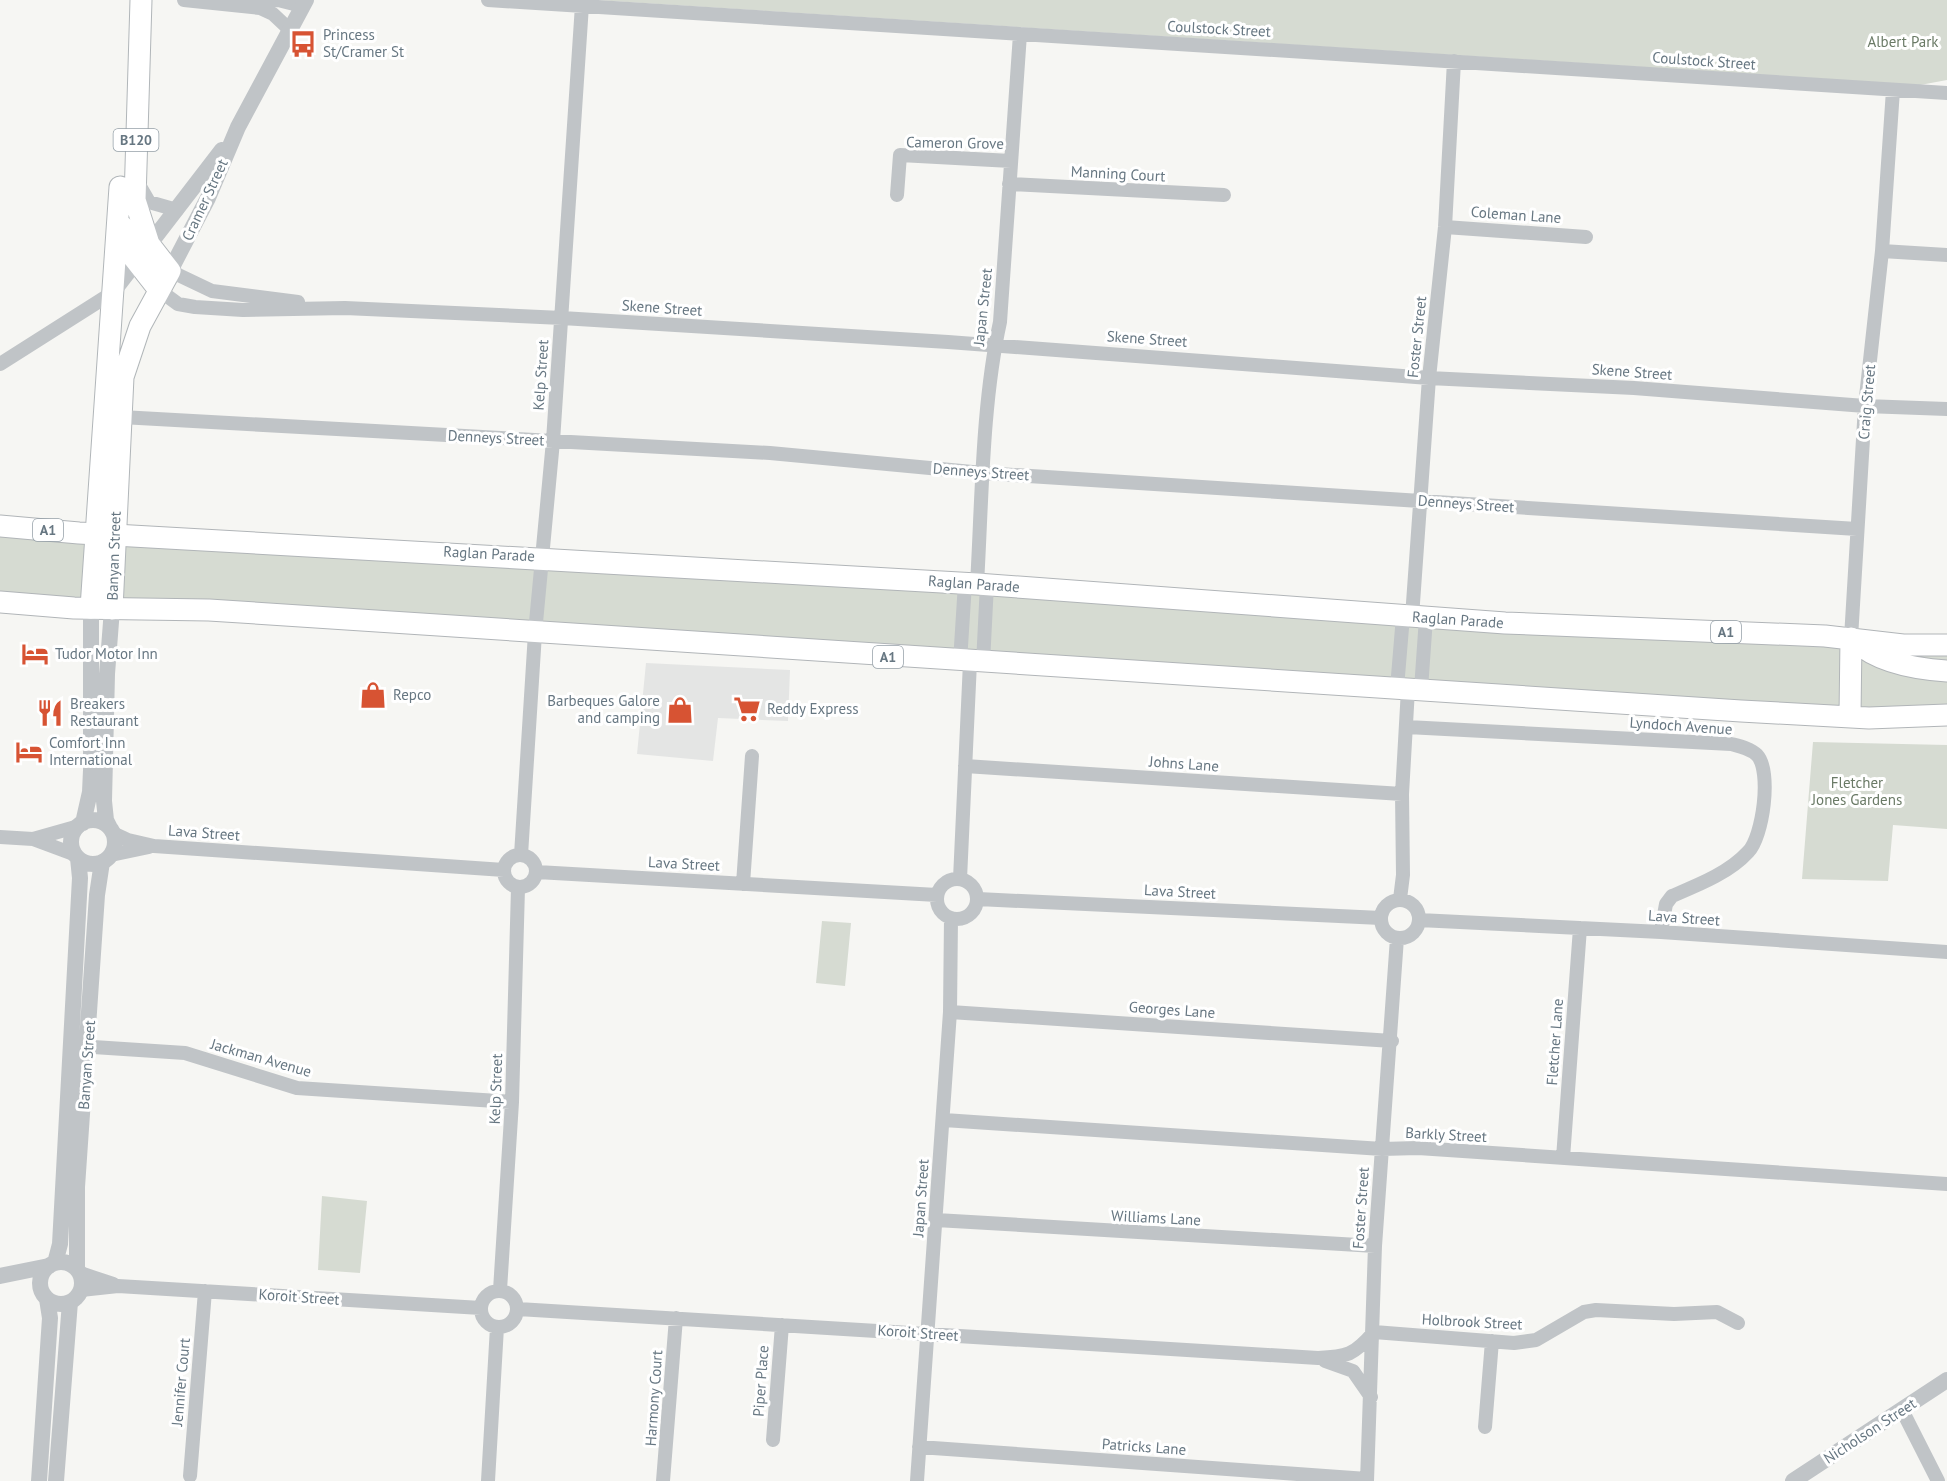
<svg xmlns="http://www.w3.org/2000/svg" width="1947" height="1481" viewBox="0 0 1947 1481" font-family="'PT Sans',sans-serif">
  <rect width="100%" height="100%" fill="#f6f6f3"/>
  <path fill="#e4e5e4" d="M646 663 790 670 788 721 718 718 713 761 637 754Z"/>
  <path fill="#d6dbd2" d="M596 0H1947V80L1920 85Z
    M0 526 1947 645V715L0 602Z
    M1813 742 1947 745V829L1893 825 1888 881 1802 879Z
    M822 921 851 923 845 986 816 983Z
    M322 1196 367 1201 360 1273 318 1270Z"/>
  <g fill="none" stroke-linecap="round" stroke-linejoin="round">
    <defs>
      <path id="primary" d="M122 226 130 253 159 290
        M91 608 120 187
        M112 609 123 377 140 326 170 271 149 244 135 200 141 0"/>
      <path id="trunk" d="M0 526 79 533 977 584 1505 623 1825 636 1903 645H1947
        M0 602 74 608 209 610 1741 711 1869 718 1947 715
        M1856 642C1879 663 1916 669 1947 671
        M1850 716 1851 638"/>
    </defs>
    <use href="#primary" stroke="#b1b6b9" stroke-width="23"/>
    <use href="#trunk" stroke="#b1b5b8" stroke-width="23"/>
    <path stroke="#c0c4c7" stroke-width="14" d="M184 0 260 8 273 14 290 30
      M488 0 1947 93
      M249 1 278 0 302 6
      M138 183 149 202 177 210
      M1009 184 1224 195
      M897 195 900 155 1011 161
      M1445 227 1586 237
      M1882 251 1947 255
      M170 271 212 291 298 302
      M159 290 178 304 195 307 243 310 345 308 562 318 948 342 1429 378 1634 388 1865 406 1947 409
      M0 364 112 293
      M121 417 770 453 983 473 1857 529
      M977 584C982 499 982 404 1000 322L1020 34
      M1412 617 1429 378 1445 227 1454 61
      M1851 638 1865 406 1882 251 1893 90
      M960 662 965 583
      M983 663 987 584
      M1397 688 1403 616
      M1421 689 1426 618
      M1407 727 1731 744C1739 746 1750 748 1757 755 1772 771 1763 837 1748 852 1729 873 1698 885 1672 896L1666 904 1661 932
      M965 766 1402 794
      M113 833 128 840 154 846 504 870
      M0 837 33 839 79 826
      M33 839 76 855
      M504 871a16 16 0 1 1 32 0a16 16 0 1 1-32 0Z
      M111 855 149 847
      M521 855 535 633 553 441 582 5
      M537 872 937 895
      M937 899a20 20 0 1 1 40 0a20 20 0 1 1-40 0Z
      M960 879 970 662
      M743 884 752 756
      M978 899 1381 918
      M1400 899 1403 875 1402 794 1408 689
      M1381 919a19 19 0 1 1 38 0a19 19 0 1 1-38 0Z
      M1419 920 1661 932 1947 952
      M950 1012 1392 1041
      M78 1046 185 1053 297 1088 512 1102
      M944 1120 1382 1149 1418 1148 1947 1184
      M1563 1158 1580 928
      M936 1220 1375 1246
      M80 1273 113 1284
      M81 1290 118 1286 481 1308
      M500 1290 512 1102 518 888
      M481 1309a18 18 0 1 1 36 0a18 18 0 1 1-36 0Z
      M518 1309 1318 1358C1347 1357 1354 1355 1374 1332L1514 1343 1536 1340 1584 1312 1596 1310 1674 1314 1717 1312 1738 1323
      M1325 1361 1353 1371 1371 1397
      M1902 1410 1938 1481
      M1485 1427 1492 1341
      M773 1440 782 1325
      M919 1447 1367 1479
      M190 1476 205 1291
      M488 1481 497 1327
      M663 1481 676 1318
      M917 1481 950 1012 951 918
      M1367 1481 1375 1246 1397 938"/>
    <path stroke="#c0c4c7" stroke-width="16" d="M170 271 208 198 238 127 306 0
      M112 293 222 150
      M71 842a22 22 0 1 1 44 0a22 22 0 1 1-44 0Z
      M83 823 90 792 91 770V608
      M110 828 106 820 104 801 107 674 112 609
      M40 1283a21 21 0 1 1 42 0a21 21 0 1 1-42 0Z
      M55 1263 60 1244 80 878 78 858
      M77 1268V1187L97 895 102 862
      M0 1276 49 1266
      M39 1481 50 1318 47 1299
      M56 1481 70 1302
      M1793 1481 1947 1380"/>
    <use href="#primary" stroke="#fff" stroke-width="21"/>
    <use href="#trunk" stroke="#fff" stroke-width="21"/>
  </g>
  <defs>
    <symbol id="bus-bare" viewBox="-9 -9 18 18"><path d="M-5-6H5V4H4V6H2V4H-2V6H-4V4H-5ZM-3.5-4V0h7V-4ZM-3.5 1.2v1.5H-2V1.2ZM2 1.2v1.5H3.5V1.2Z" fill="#d75333" stroke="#fff" stroke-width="2.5" paint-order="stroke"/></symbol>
    <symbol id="hotel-bare" viewBox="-9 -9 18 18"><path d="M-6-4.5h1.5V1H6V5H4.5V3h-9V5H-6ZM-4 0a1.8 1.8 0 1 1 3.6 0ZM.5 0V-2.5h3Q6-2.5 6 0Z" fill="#d75333" stroke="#fff" stroke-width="2.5" paint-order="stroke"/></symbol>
    <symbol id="shop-bare" viewBox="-9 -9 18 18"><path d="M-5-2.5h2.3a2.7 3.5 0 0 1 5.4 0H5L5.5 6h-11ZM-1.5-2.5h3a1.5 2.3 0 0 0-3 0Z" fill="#d75333" stroke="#fff" stroke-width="2.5" paint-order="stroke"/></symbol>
    <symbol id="supermarket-bare" viewBox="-9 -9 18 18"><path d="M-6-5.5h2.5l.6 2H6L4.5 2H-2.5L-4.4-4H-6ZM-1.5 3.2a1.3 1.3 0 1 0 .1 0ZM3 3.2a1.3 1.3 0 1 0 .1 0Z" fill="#d75333" stroke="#fff" stroke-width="2.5" paint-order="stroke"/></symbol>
    <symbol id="restaurant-bare" viewBox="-9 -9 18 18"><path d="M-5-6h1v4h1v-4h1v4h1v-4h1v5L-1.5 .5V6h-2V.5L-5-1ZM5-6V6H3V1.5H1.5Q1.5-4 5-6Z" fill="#d75333" stroke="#fff" stroke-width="2.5" paint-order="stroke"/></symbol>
  </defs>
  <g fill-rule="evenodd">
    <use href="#bus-bare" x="284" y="25" width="38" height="38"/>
    <use href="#hotel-bare" x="16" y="635" width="38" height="38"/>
    <use href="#shop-bare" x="354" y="676" width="38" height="38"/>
    <use href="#supermarket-bare" x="728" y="690" width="38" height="38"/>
    <use href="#shop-bare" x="661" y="691" width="38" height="38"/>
    <use href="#restaurant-bare" x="31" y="694" width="38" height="38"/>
    <use href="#hotel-bare" x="10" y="733" width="38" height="38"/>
  </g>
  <g text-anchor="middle" stroke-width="6" stroke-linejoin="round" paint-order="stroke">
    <g fill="#fff" stroke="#95a0a8" stroke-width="1.5">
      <rect x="113.5" y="129" width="45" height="22" rx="4.5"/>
      <rect x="33" y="519" width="30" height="22" rx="4.5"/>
      <rect x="1711" y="621" width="30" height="22" rx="4.5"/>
      <rect x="873" y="646" width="30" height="22" rx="4.5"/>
    </g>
    <g font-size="14" font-weight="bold" fill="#677782">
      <text x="136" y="145">B120</text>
      <text x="48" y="535">A1</text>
      <text x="1726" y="637">A1</text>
      <text x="888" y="662">A1</text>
    </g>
    <g font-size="15" fill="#677782" stroke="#fff">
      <text transform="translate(1219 29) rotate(3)" y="5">Coulstock Street</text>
      <text transform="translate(1704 61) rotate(4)" y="5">Coulstock Street</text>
      <text transform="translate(955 143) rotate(1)" y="5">Cameron Grove</text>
      <text transform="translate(1118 174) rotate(3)" y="5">Manning Court</text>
      <text transform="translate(205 200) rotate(-65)" y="5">Cramer Street</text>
      <text transform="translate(1516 215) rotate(4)" y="5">Coleman Lane</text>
      <text transform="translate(983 307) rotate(-84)" y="5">Japan Street</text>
      <text transform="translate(662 308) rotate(4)" y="5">Skene Street</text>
      <text transform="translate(1417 337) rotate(-84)" y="5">Foster Street</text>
      <text transform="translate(1147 339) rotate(4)" y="5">Skene Street</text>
      <text transform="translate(1632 372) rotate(4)" y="5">Skene Street</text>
      <text transform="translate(541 375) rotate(-86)" y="5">Kelp Street</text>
      <text transform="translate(1867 402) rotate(-85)" y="5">Craig Street</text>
      <text transform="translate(496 438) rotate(3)" y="5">Denneys Street</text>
      <text transform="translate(981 472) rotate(4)" y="5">Denneys Street</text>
      <text transform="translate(1466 504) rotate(4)" y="5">Denneys Street</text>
      <text transform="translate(489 554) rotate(3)" y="5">Raglan Parade</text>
      <text transform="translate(114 556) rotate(-88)" y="5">Banyan Street</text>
      <text transform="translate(974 584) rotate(4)" y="5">Raglan Parade</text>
      <text transform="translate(1458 620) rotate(4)" y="5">Raglan Parade</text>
      <text transform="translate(1681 726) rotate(4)" y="5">Lyndoch Avenue</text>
      <text transform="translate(1184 764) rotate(4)" y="5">Johns Lane</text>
      <text transform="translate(204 833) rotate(4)" y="5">Lava Street</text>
      <text transform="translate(684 864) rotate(3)" y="5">Lava Street</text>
      <text transform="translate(1180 892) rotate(3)" y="5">Lava Street</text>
      <text transform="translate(1684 918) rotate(4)" y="5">Lava Street</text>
      <text transform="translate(1172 1010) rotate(4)" y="5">Georges Lane</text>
      <text transform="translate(1555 1042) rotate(-86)" y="5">Fletcher Lane</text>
      <text transform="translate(261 1058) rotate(16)" y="5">Jackman Avenue</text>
      <text transform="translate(87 1065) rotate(-86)" y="5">Banyan Street</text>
      <text transform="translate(496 1089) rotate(-88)" y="5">Kelp Street</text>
      <text transform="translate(1446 1135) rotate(3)" y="5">Barkly Street</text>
      <text transform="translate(921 1198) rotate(-86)" y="5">Japan Street</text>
      <text transform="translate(1361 1208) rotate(-86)" y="5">Foster Street</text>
      <text transform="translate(1156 1218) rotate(3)" y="5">Williams Lane</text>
      <text transform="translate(299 1297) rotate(4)" y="5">Koroit Street</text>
      <text transform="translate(1472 1322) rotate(3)" y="5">Holbrook Street</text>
      <text transform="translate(918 1333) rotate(4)" y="5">Koroit Street</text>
      <text transform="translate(761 1381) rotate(-86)" y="5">Piper Place</text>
      <text transform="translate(181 1382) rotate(-85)" y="5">Jennifer Court</text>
      <text transform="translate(654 1398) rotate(-86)" y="5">Harmony Court</text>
      <text transform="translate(1870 1431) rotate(-33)" y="5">Nicholson Street</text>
      <text transform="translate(1144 1447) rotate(4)" y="5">Patricks Lane</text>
    </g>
    <g font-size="15" fill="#677782" stroke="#fff" text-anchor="start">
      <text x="323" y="40">Princess<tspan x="323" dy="17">St/Cramer St</tspan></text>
      <text x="55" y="659">Tudor Motor Inn</text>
      <text x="393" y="700">Repco</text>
      <text x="660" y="706" text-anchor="end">Barbeques Galore<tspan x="660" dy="17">and camping</tspan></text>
      <text x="70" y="709">Breakers<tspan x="70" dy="17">Restaurant</tspan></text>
      <text x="767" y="714">Reddy Express</text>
      <text x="49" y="748">Comfort Inn<tspan x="49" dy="17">International</tspan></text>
    </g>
    <g font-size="15" fill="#6a7a66" stroke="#fff">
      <text x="1903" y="47">Albert Park</text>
      <text x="1857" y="788">Fletcher<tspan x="1857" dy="17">Jones Gardens</tspan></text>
    </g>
  </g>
</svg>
